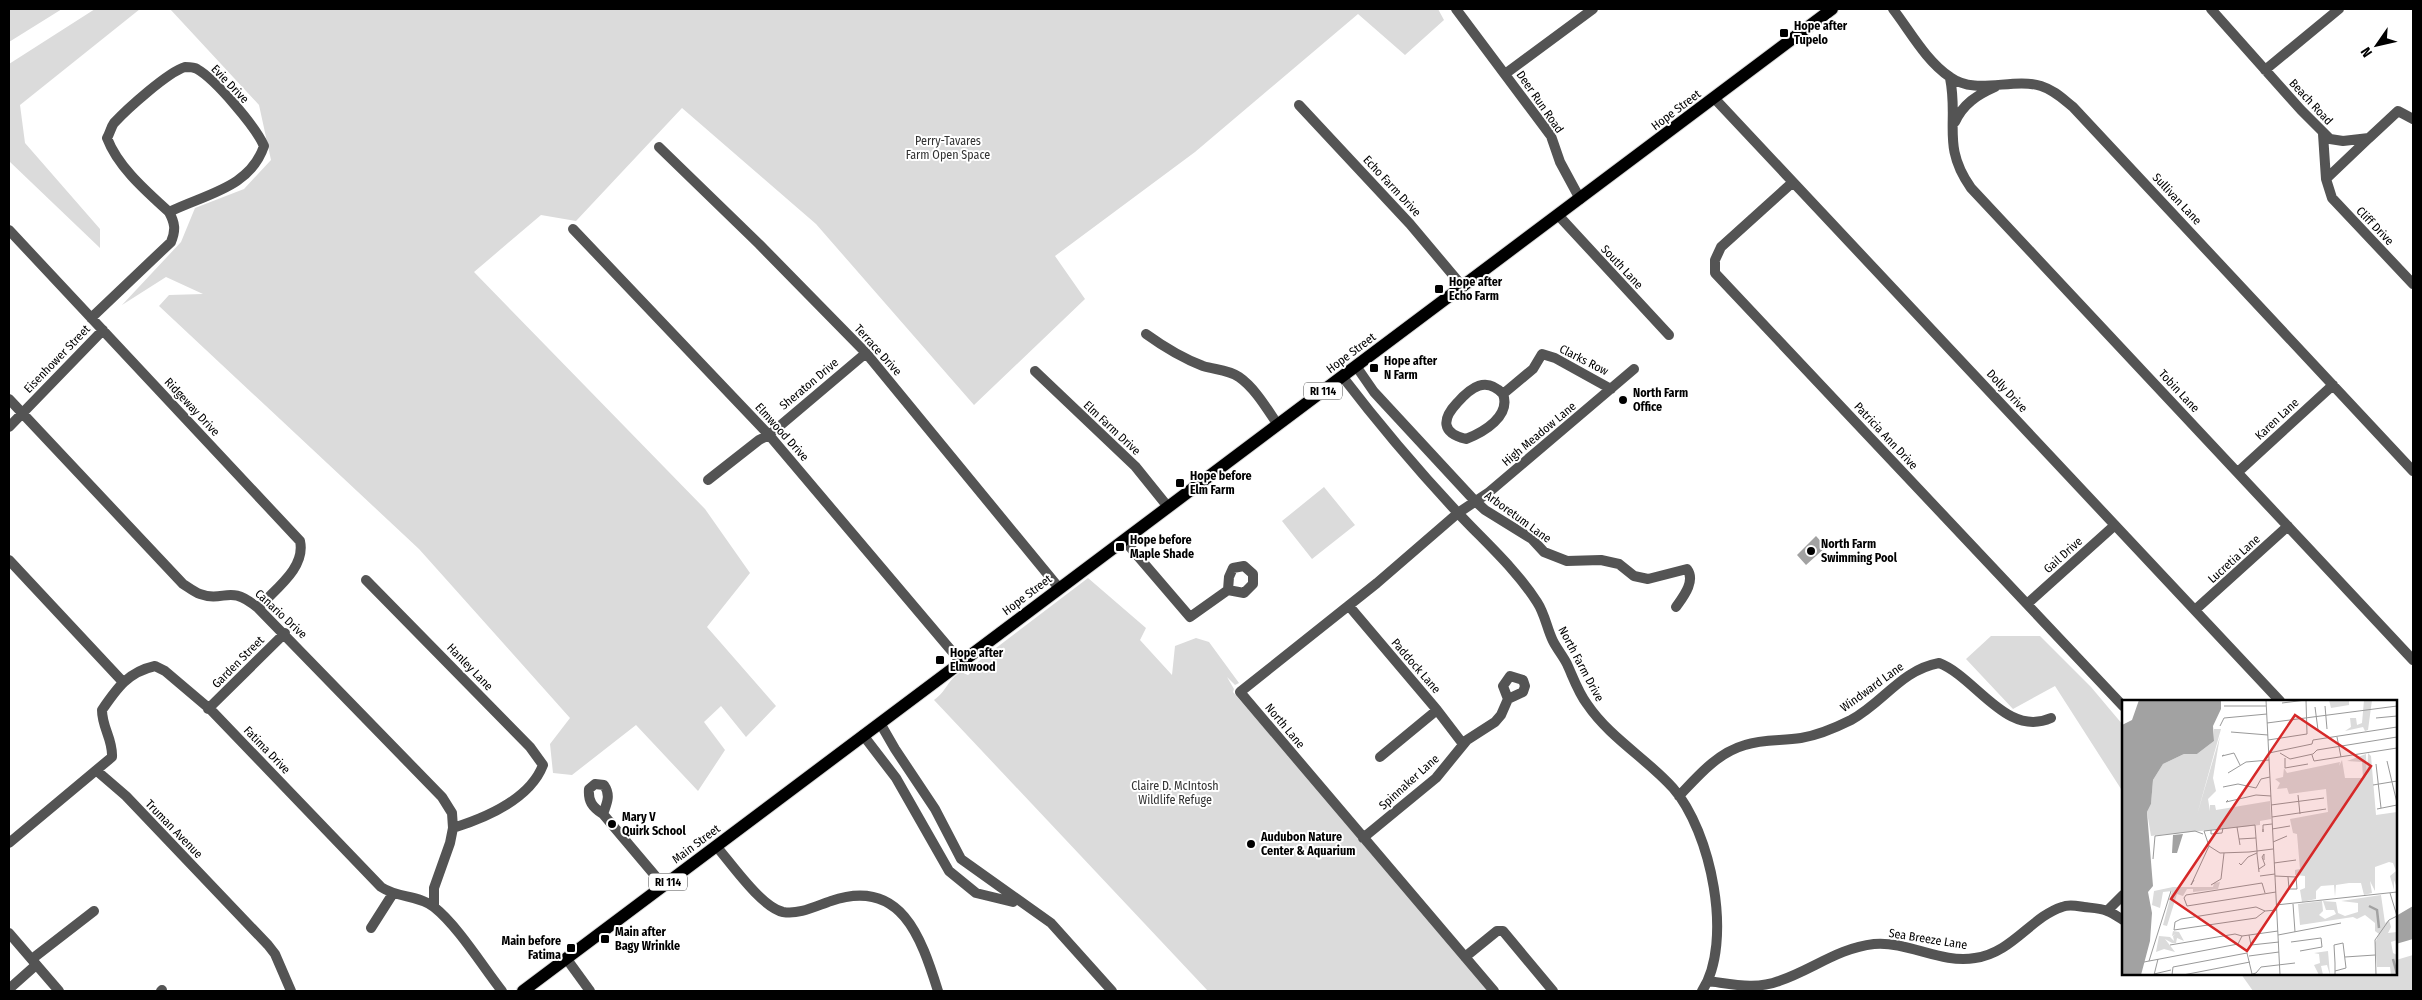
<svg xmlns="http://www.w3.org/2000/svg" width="2422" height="1000" viewBox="0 0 2422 1000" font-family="'Fira Sans Condensed',sans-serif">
  <rect width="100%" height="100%" fill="#fff"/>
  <path fill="#dbdbdb" d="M9 9H62L9 42Z
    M95 9H140L20 105 25 143 100 229V248L9 161V64Z
    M170 9H1438L1444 20 1405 55 1358 14 1195 152 1055 256 1085 299 974 405 816 224 682 108 576 221 541 215 474 272 705 509 750 573 707 627 776 706 746 737 721 706 704 722 725 750 698 791 636 725 572 775 553 773 550 744 570 718 419 549 159 306 169 295 203 294 166 277 122 305 181 242 195 208 244 189 271 160 259 105Z
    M1324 487 1355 525 1312 559 1282 521Z
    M1088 578 1146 628 1140 640 1172 675 1175 646 1196 638 1209 642 1239 683 1235 685 1227 677 1234 689 1233 692 1493 991H1208L934 700C947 691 947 680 961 672L968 675 976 668 975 664Z
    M1991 636H2040L2091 687 2123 725V792L2055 686 2013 709 1966 659Z
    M2413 955V991H2253L2241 974H2396V960Z"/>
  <path fill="#a2a2a2" d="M1816 536 1826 547 1806 565 1797 555Z
    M2413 906V939L2396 944V916Z"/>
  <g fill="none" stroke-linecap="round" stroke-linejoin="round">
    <defs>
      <path id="primary" d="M523 991 1832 9"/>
    </defs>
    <use href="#primary" stroke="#dbdbdb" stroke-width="14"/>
    <path stroke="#545454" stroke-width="10" d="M1456 9 1551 136 1560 162 1580 199
      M1893 9C1910 31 1926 61 1950 77 1976 96 2012 77 2041 86 2054 90 2063 99 2073 107L2413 471
      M2211 9 2301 110 2330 139 2343 141 2369 138 2398 111 2413 119
      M185 67C189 67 194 67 197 69 215 79 256 127 264 146 250 188 205 194 169 212 146 191 118 167 107 138 110 133 111 127 114 123 127 109 168 72 185 67Z
      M2265 70 2339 9
      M1505 74 1593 9
      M1950 78C1959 122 1941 146 1971 188L2413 660
      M1715 99 2280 701
      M1299 105 1410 224 1463 287
      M1955 122C1963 104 1977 95 1995 87
      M2323 134 2326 179 2332 198 2413 284
      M659 147 759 244 866 353 1059 588
      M2326 179 2368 139
      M1793 182 1721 247 1715 260V273L2123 706
      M1558 215 1669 335
      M573 229 769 435 961 662
      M9 230 300 541C306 568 275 589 258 608
      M91 318 171 242C176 230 175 223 169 212
      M1146 334C1164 347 1182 358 1203 366 1215 370 1227 369 1239 377 1255 388 1267 409 1278 425
      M1356 366 1374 392 1474 500 1485 510 1532 539 1544 552 1567 561 1601 560 1619 564 1634 576 1648 579 1687 569C1696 581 1683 597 1676 607
      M1035 371 1135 466 1168 507
      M1342 376C1378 423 1417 469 1457 512 1485 542 1515 568 1537 602 1545 614 1547 629 1553 641 1557 649 1563 656 1567 664 1573 677 1578 692 1587 704 1610 738 1646 758 1673 788 1711 831 1734 942 1702 991
      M1503 394C1486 376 1471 387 1457 403 1442 419 1441 433 1466 439 1484 432 1511 416 1503 394L1533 369 1542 354 1555 358 1611 389
      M9 399 183 584C188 587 194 592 200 594 226 603 228 583 258 608L442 797 452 813 453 828 450 843 434 888V907
      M9 427 103 330
      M2238 472 2333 385
      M708 480 759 440 769 435 866 353
      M1124 540 1190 617 1228 590 1244 593 1253 584V574L1244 566 1233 568 1229 577 1228 590
      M9 560 123 682
      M366 580 530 747 543 765C530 799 485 818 453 828
      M2027 604 2115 525
      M1349 606 1437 710 1463 744
      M2195 610 2288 526
      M1510 676 1523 680 1525 686 1523 692 1508 699 1503 686Z
      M208 709 285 633
      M880 723 895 749 935 809 961 859 1051 923 1112 991
      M863 735 896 778 949 871 976 893 1013 902
      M1380 757 1437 710
      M97 771 126 796 268 945 275 954 291 991
      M1679 796C1698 776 1717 753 1745 745 1763 739 1782 741 1801 738 1819 735 1835 728 1851 720 1883 703 1901 670 1939 663 1976 677 2006 738 2051 718
      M603 814C592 807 588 801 589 789L595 784 604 785C611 795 607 803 603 814L663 885
      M1363 838 1436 778 1467 740 1495 722 1501 715 1508 699
      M9 843 112 757C113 739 102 728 102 710 117 688 128 672 155 666L165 671 211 710 381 887C397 898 419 895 434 907 458 926 483 967 502 991
      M716 846C731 863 761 907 783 912 799 915 816 906 831 901 901 877 921 937 938 991
      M2107 911 2123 895
      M371 928 392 895
      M1465 957 1497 931H1503L1553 991
      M566 958 590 991
      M32 959 94 911
      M1708 981C1732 984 1756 990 1779 981 1812 970 1838 948 1874 944 1908 941 1941 964 1975 958 2012 953 2031 917 2062 907 2069 904 2077 906 2084 907 2092 908 2100 908 2107 911 2113 913 2118 917 2123 920
      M9 989 36 965
      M161 991 162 990
      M1494 991 1240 692 1377 583 1458 513 1488 493 1634 369"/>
    <path stroke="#545454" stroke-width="10" d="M9 933 59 991"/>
    <use href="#primary" stroke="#000" stroke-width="12"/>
  </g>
  <g fill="#000" stroke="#fff" stroke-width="2">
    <rect x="1779" y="28" width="10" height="10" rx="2.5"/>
    <rect x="1434" y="284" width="10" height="10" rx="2.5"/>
    <rect x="1369" y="363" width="10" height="10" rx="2.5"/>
    <circle cx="1623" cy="400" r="5"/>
    <rect x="1175" y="478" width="10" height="10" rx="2.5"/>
    <rect x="1115" y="542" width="10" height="10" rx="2.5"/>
    <circle cx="1811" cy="551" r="5"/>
    <rect x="935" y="655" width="10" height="10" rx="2.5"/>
    <circle cx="612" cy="824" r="5"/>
    <circle cx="1251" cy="844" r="5"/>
    <rect x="600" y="934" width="10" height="10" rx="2.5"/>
    <rect x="566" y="943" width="10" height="10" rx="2.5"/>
  </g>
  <g text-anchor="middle" stroke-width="4" stroke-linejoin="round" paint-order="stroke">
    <g fill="#fff" stroke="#4c4c4c" stroke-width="1">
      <rect x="1304" y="382.5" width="38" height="17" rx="4"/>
      <rect x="649" y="873.5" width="38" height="17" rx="4"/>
    </g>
    <g font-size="11" font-weight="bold" fill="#000">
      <text x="1323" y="395">RI 114</text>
      <text x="668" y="886">RI 114</text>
    </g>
    <g font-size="12" font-weight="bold" fill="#000" stroke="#fff" text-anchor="start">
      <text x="1794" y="30">Hope after<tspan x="1794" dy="14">Tupelo</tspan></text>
      <text x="1449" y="286">Hope after<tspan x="1449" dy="14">Echo Farm</tspan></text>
      <text x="1384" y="365">Hope after<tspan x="1384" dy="14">N Farm</tspan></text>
      <text x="1633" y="397">North Farm<tspan x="1633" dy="14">Office</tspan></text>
      <text x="1190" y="480">Hope before<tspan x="1190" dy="14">Elm Farm</tspan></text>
      <text x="1130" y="544">Hope before<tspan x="1130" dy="14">Maple Shade</tspan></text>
      <text x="1821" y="548">North Farm<tspan x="1821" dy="14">Swimming Pool</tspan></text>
      <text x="950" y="657">Hope after<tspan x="950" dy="14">Elmwood</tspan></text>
      <text x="622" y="821">Mary V<tspan x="622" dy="14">Quirk School</tspan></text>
      <text x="1261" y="841">Audubon Nature<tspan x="1261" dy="14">Center &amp; Aquarium</tspan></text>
      <text x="615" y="936">Main after<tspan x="615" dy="14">Bagy Wrinkle</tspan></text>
      <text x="561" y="945" text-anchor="end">Main before<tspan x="561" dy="14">Fatima</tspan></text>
    </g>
    <g font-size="12" fill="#000" stroke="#fff">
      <text transform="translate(230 84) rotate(46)" y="4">Evie Drive</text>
      <text transform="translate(1540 102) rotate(55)" y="4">Deer Run Road</text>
      <text transform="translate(2311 102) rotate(47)" y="4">Beach Road</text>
      <text transform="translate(1676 110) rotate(-37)" y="4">Hope Street</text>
      <text transform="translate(1392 186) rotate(47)" y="4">Echo Farm Drive</text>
      <text transform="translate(2177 199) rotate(47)" y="4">Sullivan Lane</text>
      <text transform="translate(2375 226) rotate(46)" y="4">Cliff Drive</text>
      <text transform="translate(1622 267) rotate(47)" y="4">South Lane</text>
      <text transform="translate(878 350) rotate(48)" y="4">Terrace Drive</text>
      <text transform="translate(1351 353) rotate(-37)" y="4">Hope Street</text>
      <text transform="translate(57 359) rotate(-46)" y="4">Eisenhower Street</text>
      <text transform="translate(1584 360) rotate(27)" y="4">Clarks Row</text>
      <text transform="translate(809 384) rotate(-40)" y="4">Sheraton Drive</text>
      <text transform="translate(2007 391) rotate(47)" y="4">Dolly Drive</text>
      <text transform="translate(2179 391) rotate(47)" y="4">Tobin Lane</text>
      <text transform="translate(192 407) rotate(47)" y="4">Ridgeway Drive</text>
      <text transform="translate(2277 419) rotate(-43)" y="4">Karen Lane</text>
      <text transform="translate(1112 428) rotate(43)" y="4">Elm Farm Drive</text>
      <text transform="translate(782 432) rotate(48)" y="4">Elmwood Drive</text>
      <text transform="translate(1539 434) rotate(-40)" y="4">High Meadow Lane</text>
      <text transform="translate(1886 436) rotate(47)" y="4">Patricia Ann Drive</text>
      <text transform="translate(1518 517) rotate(36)" y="4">Arboretum Lane</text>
      <text transform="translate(2063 555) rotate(-42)" y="4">Gail Drive</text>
      <text transform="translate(2234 559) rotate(-42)" y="4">Lucretia Lane</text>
      <text transform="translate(1027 595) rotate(-37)" y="4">Hope Street</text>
      <text transform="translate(281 614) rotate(43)" y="4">Canario Drive</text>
      <text transform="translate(238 662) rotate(-45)" y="4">Garden Street</text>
      <text transform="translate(1581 664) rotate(62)" y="4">North Farm Drive</text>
      <text transform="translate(1416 666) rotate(49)" y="4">Paddock Lane</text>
      <text transform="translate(470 667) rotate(46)" y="4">Hanley Lane</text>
      <text transform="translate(1872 687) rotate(-36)" y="4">Windward Lane</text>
      <text transform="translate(1285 726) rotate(50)" y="4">North Lane</text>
      <text transform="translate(267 750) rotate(46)" y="4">Fatima Drive</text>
      <text transform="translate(1409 782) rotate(-42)" y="4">Spinnaker Lane</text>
      <text transform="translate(174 829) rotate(46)" y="4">Truman Avenue</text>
      <text transform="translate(696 844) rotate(-37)" y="4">Main Street</text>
      <text transform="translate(1928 939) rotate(9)" y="4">Sea Breeze Lane</text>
    </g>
    <g font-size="12" fill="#323232" stroke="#fff">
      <text x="948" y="145">Perry-Tavares<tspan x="948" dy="14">Farm Open Space</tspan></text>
      <text x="1175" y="790">Claire D. McIntosh<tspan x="1175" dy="14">Wildlife Refuge</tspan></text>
    </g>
  </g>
  <g transform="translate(2122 700)">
    <rect width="275" height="275" fill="#fff"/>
    <path d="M207 0H227V5L209 8ZM242 0H250L246 30 243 31 241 27 223 31 229 27 228 18H234L235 25 240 23ZM92 29H99L75 115 98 36 91 78 94 91 86 99 88 111V105H93L94 110 148 101 149 119 138 121V125L29 136 25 112 29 104 31 80 41 64 62 54H75L92 41ZM246 53 249 56 254 115 275 112V188L272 180V190L268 176 274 171 271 163 267 162 253 167V191L248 181 250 193 242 195 239 183H227L214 185 213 197 212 185 199 186 194 191V199L180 202 178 190 183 188V176L173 175V170L178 169 175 134 171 133 168 119 206 112 204 89 167 94 165 88 155 89 158 83 153 79 161 77 162 68 165 73 218 62 217 66 220 60 223 78H241L240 62 225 61 244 54 245 78ZM98 182 96 189 71 192V189H65L61 196 55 194 45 226 41 225 50 191 41 192 38 208 30 205 32 191 51 187H91L92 183ZM259 195 263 223 267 220 269 227 266 233 275 232V240L269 242 271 253 275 255V275H269L268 267H255L253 243 257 234 253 231V223L243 215 235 219 231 217 178 225 176 204 200 201 201 211 197 215 203 219 214 214 212 210H204L201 201 214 202 216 213 223 216 236 212V203L219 201ZM51 231 57 232 62 241 55 238 54 243H50L43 239 53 252 42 249 34 252 37 236 48 237 52 241 51 236 54 234 50 236ZM206 251 208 275 205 265 199 266 201 275H197L192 265 198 263 197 254 192 253Z" fill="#dbdbdb"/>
    <path d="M17 0H99V9L91 26 92 41 75 54H62L41 64 31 80 29 104 25 112 30 174 31 186 26 192 30 213 28 241 19 275H0V25L10 20ZM61 134 55 153H50L51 135Z" fill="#a2a2a2"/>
    <path fill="none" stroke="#a2a2a2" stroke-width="2.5" d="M247 206 255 210 257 228M271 259 275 274"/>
    <path fill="none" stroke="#999" stroke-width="1" d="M144 0 158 275M184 0 185 34M160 3 184 0M102 6H144M203 6 205 29M193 7 196 30M254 18 275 16M145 23 275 6M98 26 102 18 145 14M109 32 146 35M215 37 219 57M146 40 185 34M147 53 190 44 191 40 275 27M158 53 168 59 191 54 195 50 275 37M102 55 100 56 112 53 118 65M190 55 192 61 275 48M163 58V68L186 64M265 61 275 103M254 64 259 108M106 73 124 62 147 60M251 85 275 81M101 87 116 84 134 88 139 79 148 77M176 95 178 114M106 100 104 102 134 95 149 96M149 105 202 98M255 109 275 105M150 117 204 109M115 127 118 145M141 129V132V125L150 124M150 129 168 126M89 130V134L100 133 101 128M117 139 134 138M151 142 165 136M31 159 33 136 73 131 81 134M117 163 119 165 126 157 135 153M152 163 174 160M137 169 143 165 140 157 142 154V160M137 172 135 154V151L133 125 82 131 87 146 98 153 127 152 151 149M138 176 153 174M153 176 174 177 175 189H167L166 177M72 180 69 185 87 146M89 185 99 179 102 153M143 193 140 183 64 195 62 198 65 206 154 192M268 193 275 216M171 204 173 232M154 205 275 192M143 211 134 207 59 219 53 222 52 230 134 218 143 211 155 210M127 235 129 245 157 242M156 235 219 223M169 242 199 238 200 247 178 251M48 245 113 234 120 236M127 256 157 252M223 257 253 255M27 261 49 191M22 262 116 244 120 236 156 231M213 271 224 268 221 243 212 245 213 263V275M32 274 49 270M32 275 36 259M50 275 51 267 125 253 130 274M61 275 128 262M127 275 134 273 139 267 173 263M254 275 253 240 267 220 275 216"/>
    <path fill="#d62828" fill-opacity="0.15" stroke="#d62828" stroke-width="2.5" d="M173 15 249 66 125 251 49 199Z"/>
    <rect width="275" height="275" fill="none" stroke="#000" stroke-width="2.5"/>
  </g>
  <rect width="2422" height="1000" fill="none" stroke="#000000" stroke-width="20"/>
  <g transform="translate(2377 45) rotate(236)" stroke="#ffffff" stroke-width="4" paint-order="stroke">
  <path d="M0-4L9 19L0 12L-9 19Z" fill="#000000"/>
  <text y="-8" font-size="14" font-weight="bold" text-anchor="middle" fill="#000000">N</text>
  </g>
</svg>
